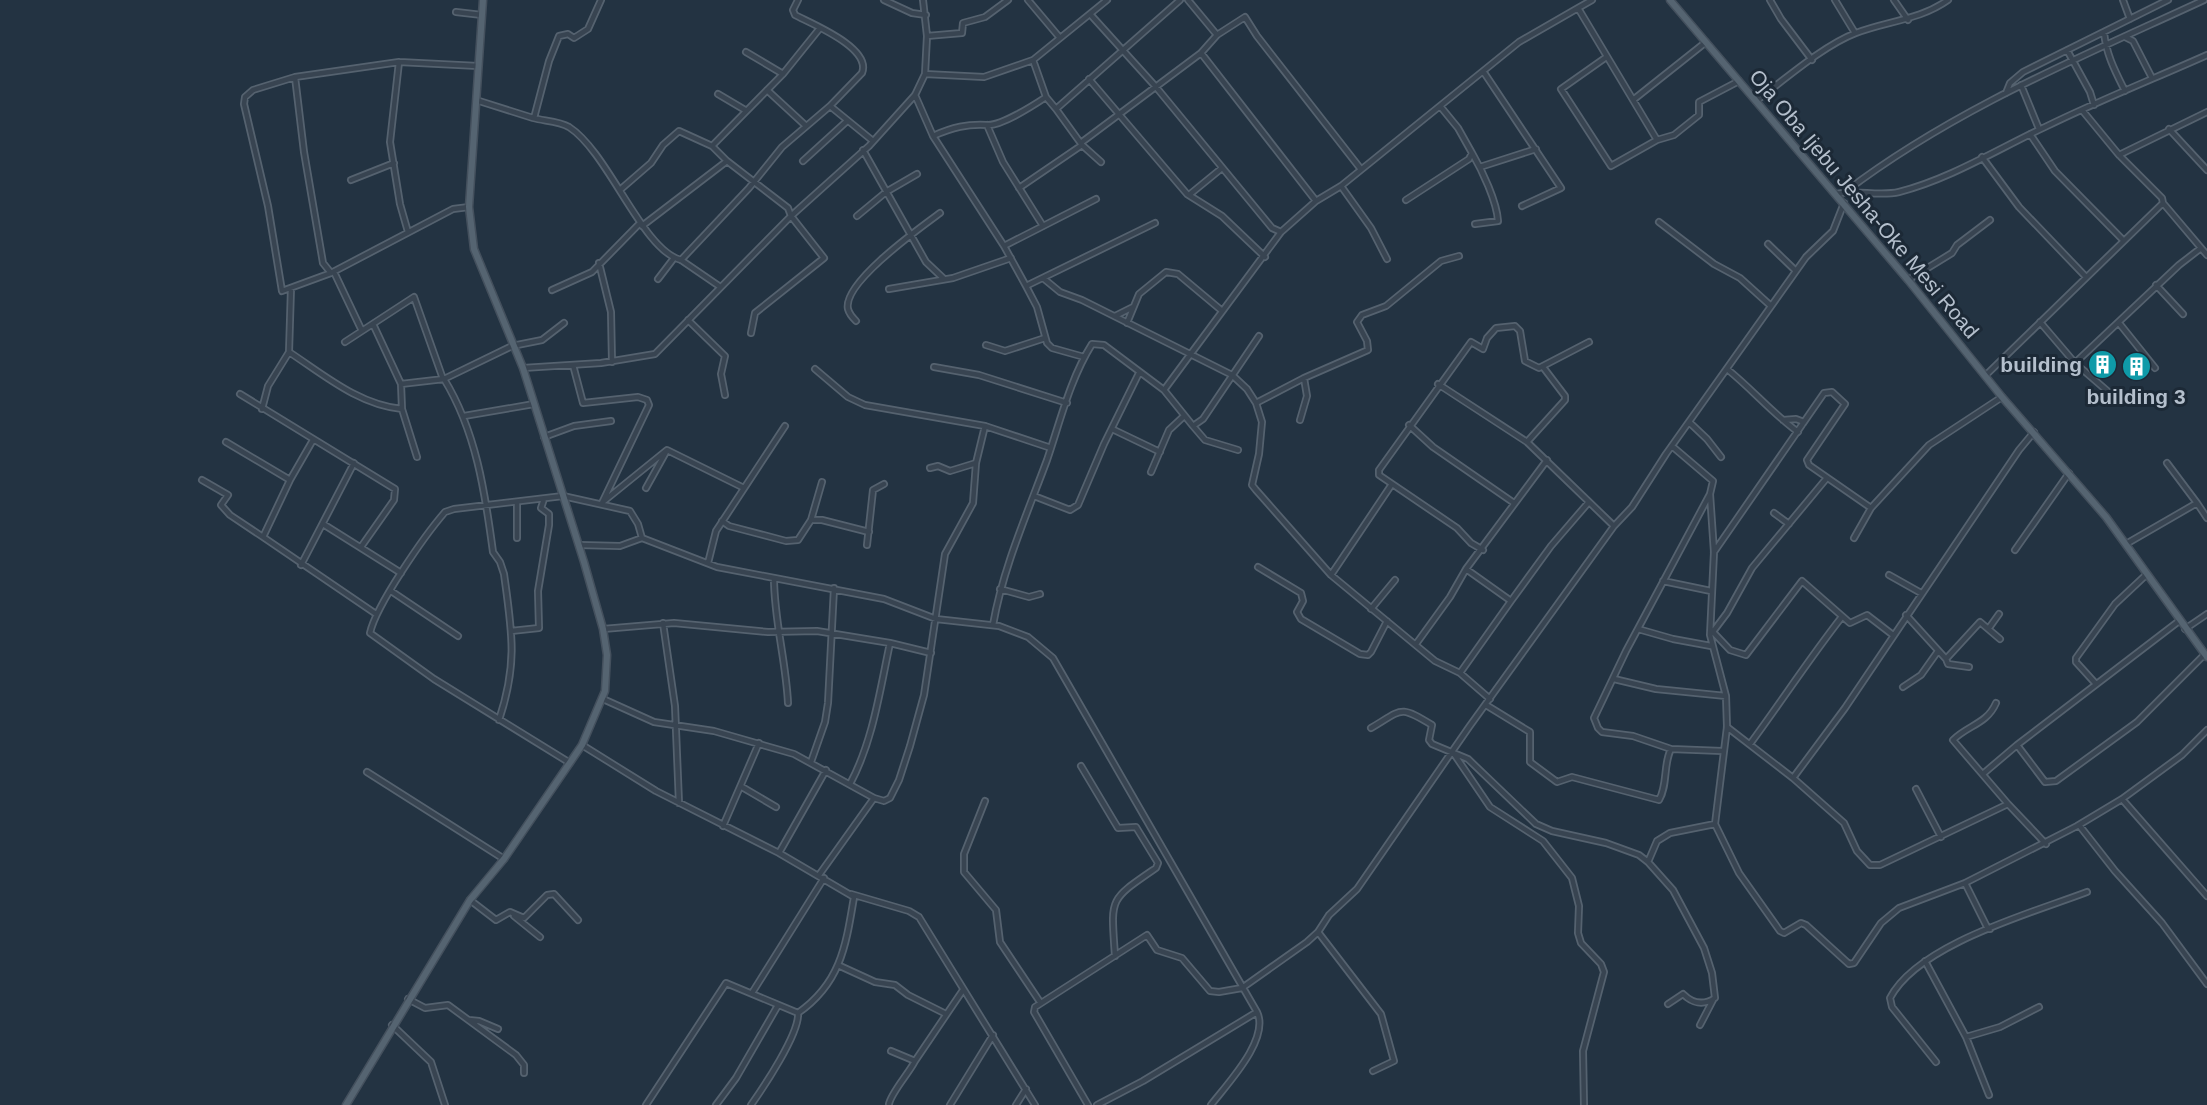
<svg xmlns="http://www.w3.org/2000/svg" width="2207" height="1105" viewBox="0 0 2207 1105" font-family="Arial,sans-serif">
  <rect width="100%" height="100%" fill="#233342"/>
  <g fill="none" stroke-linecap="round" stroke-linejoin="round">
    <defs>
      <path id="minor" d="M884 0 912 13 926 15
        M1028 0 1060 38
        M1188 0 1217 35
        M1592 0 1578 8 1657 140 1674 135 1699 115V102L1739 81
        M1770 0 1781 19 1812 60
        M1835 0 1855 33
        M1894 0 1908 20
        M2123 0 2130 19
        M456 12 482 15
        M1090 14 1156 87 1272 228 1281 232
        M2104 32C2106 54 2115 71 2125 91
        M927 36 962 33 963 23 985 17 1008 0
        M2125 37 2133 41 2152 78
        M2067 50 2090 92 2094 105
        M746 52 783 74
        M1201 53 1316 201
        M1605 58 1561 89 1611 166 1657 140
        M1033 60 1046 97 1056 109
        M399 62 390 142 400 204 408 232
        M1483 71 1561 188 1522 206
        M925 74 984 77 1033 60 1107 0
        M295 77 304 152 323 263 331 273
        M1089 79 1187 194 1222 216 1265 257
        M2021 85 2039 129
        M767 90 805 125
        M2006 93 2010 83 2023 72 2168 0
        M718 94 745 110
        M915 95 933 136 1004 246 1026 286 1037 307 1047 343 1052 348 1084 357
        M476 100C495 106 514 112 533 118 544 121 559 121 569 127 609 153 642 250 681 260L719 286
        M1633 100 1706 42
        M1756 101C1784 80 1824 45 1856 33 1887 21 1920 20 1948 0
        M830 106 873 141
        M2082 110 2119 155 2162 198 2163 203 2207 255
        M534 118 549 61 559 36 568 34 574 38 588 29 601 0
        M987 125 1003 162 1043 226
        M2169 129 2207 170
        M2030 134 2055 171 2124 241
        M933 136C953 127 967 124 987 125 1001 126 1034 105 1046 97
        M1082 142 1201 53 1217 35 1245 17 1257 36 1360 168
        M863 150 926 262 943 278
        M1472 153C1482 170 1497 202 1498 221L1475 224
        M2119 155 2207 112
        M1982 157 2019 207 2086 277
        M803 161 847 121
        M1101 162 1082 145 1056 109 1180 0
        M1480 167 1536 149
        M351 180 394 163
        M1341 186 1371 228 1387 259
        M1019 188 1082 145
        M621 189 651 163 663 145 679 131 712 146
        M1845 192C1954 109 2081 57 2204 0
        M1836 194C1856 189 1878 197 1899 192 1950 179 1998 149 2045 127 2098 101 2153 79 2207 55
        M1189 195 1222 168
        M1406 200 1469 159 1472 153 1458 128 1440 106
        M469 207 453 209 331 273 282 291 268 206 244 104 245 97 253 90 295 77 399 62 478 66
        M857 216 886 192 917 174
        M1659 222 1714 264 1740 278 1771 306
        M642 226 727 161
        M1768 244 1796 271
        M1004 246 1096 199
        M681 260 749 188 782 147 830 106 862 73C872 48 812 24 795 15L793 10 798 0
        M599 263 611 312 612 362
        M334 272 362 331
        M1043 278 1060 292 1082 300 1232 375 1247 389 1256 403 1262 422 1259 454 1252 485 1256 490 1331 575 1435 661 1460 673 1490 699
        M658 279 674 258
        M1908 280 1952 253 1957 245 1990 220
        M2156 285 2183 314
        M1026 286 1155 223
        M889 289 953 278 1011 258
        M552 290 592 272 640 223
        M1115 316 1133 307
        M688 320 725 356 721 374 725 395
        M856 321C853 318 849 313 848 309 842 283 921 227 940 213
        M2040 322 2075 363 2179 265 2201 248
        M1127 323 1139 294 1166 272 1178 274 1221 310
        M2119 323 2155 368
        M751 333 755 313 824 258 791 216 788 208 727 161 712 146 783 74 820 28
        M345 342 414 297 443 379
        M986 345 1005 351 1045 338
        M289 352C324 375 359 405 402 409L401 384 373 324
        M2075 363 2112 395
        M573 365 583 403 638 397 647 400 649 405 602 503
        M934 367 979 375 1067 403
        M523 368 601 363 655 354 791 216 869 146 915 95 925 74 927 36 923 0
        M815 369 848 397 865 405 985 426 1051 448
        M1727 369C1752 389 1772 413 1798 432
        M1986 375 2163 203
        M444 379C476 431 485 492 493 552L500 562 504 574C512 632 518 663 499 720
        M401 384 444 379 512 346 542 340 564 323
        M1438 384 1527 442 1614 526
        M1164 390 1281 232 1316 201 1341 186 1519 42 1578 8
        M240 394 395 489 394 500 361 547
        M1256 403 1304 378 1368 350 1367 341 1357 322 1362 315 1386 306 1441 261 1459 256
        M262 409 268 386 289 352 291 288
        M402 409 417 457
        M464 416 534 404
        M1300 420 1307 396 1304 378
        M1783 420 1796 419 1804 422
        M1689 422 1707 439 1721 457
        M1409 425 1433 447 1514 503
        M1193 426 1205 440 1238 450
        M1112 429 1160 452
        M544 437 574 426 611 421
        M313 440 290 480 263 537 376 614
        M226 442 290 480
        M1527 442 1565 400V396L1543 367
        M2167 463 2197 503
        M930 468 938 466 950 471 976 463
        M1151 472 1169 430 1183 417
        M202 480 228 495 221 505 230 515 263 537
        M646 488 666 452
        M1710 494 1626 651 1594 718 1598 728 1602 732 1633 736 1671 749 1722 751
        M1034 496 1070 510 1078 505 1104 444 1139 373
        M604 501 667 450 744 488
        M517 502V538
        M1774 513 1789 524
        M811 520H822L869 532
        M722 521 729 526 786 541 798 540 811 520 822 482
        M323 524 401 573
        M1854 538 1871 508 1929 445 2002 397
        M2126 544 2197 503 2207 518
        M579 545 620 546 642 538
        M867 545 873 490 884 484
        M1483 550 1471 543 1457 528 1379 475V470L1471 342 1483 349 1487 338 1496 328 1515 326 1520 331 1525 361 1539 368 1589 342
        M2015 550 2069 473
        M1714 552 1824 393 1832 392 1845 404 1807 460 1809 465 1871 508
        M708 563 716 531 785 426
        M301 565 354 463
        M1258 567 1301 593 1303 601 1297 612 1301 619 1360 654 1368 655 1371 652 1387 621
        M1331 575 1392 484
        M1889 575 1921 593
        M774 578C774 620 786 661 788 703
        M1663 581 1711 591
        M1000 589 1029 597 1040 594
        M391 591 458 636
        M1511 601 1551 546 1588 503
        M1371 609 1395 580
        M1906 615 1946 659 1980 622 2000 639
        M663 623 675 706 679 803
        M993 625C1003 568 1027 514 1047 460 1060 422 1070 379 1092 344L1104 345 1164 390 1193 426 1203 419 1259 336
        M1989 628 1999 614
        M603 629 674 623 768 632 817 631 890 643 931 653
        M1638 629 1673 639 1711 646
        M2185 629 2207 614
        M511 631 539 628 538 591 549 525V514L541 508 544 499
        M1713 632 1730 650 1746 655 1802 581 1850 623 1867 615 1893 635
        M1712 633 1727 613 1752 568 1826 479
        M1416 644 1450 597 1466 569 1547 460
        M1946 659 1948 664 1969 667
        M1460 673 1511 601 1466 569
        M1614 679 1656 689 1726 696
        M2096 684 2076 662V658L2115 604 2147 574
        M1903 687 1921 675 1938 651
        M603 699 654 722 714 731 794 754 874 798 884 801 890 798 899 780 910 746 924 695 945 554 973 503 976 463 985 426
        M1996 703C1987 724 1968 725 1953 740L2008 804
        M1486 705 1530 732V762L1557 782 1572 777 1659 800C1668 785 1663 764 1671 749
        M1727 727 1793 778 1845 708 2019 450 2034 432
        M1371 728C1403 709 1399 705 1432 725L1429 740 1432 744 1468 759 1536 824 1552 831 1606 843 1639 855 1648 862 1673 890 1704 948 1712 973 1715 998C1703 1006 1692 1003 1683 994L1668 1004
        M1750 744C1781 702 1809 659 1841 618
        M582 745 656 791 779 853 854 897C846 945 841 983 798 1013L726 983 646 1105
        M2017 745 2045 782 2056 781 2137 722 2204 655
        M1452 751 1490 807 1543 841 1572 878 1579 906 1578 933 1581 943 1601 964 1604 972 1583 1051 1584 1105
        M811 762 825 722 828 703 834 588
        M570 763 434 679 370 633C376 605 425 535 445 512L454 509 563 496 630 511 638 524 642 538 717 567 884 599 936 619 999 626 1028 637 1053 658 1257 1012 1143 1081 1097 1105
        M1081 766 1118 828 1136 827 1158 863 1156 868C1108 901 1111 897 1115 956
        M367 772 504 859
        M1984 773 2017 745 2179 621
        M1793 778 1844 823 1857 851 1870 865H1880L2008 804 2046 844
        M850 784C873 741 880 690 890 643
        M742 787 776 807
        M1916 789 1941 837
        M2122 799 2207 896
        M985 801 964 854V872L996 910 1000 942 1040 1002
        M1715 824 1739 873 1780 931 1784 933 1801 923 1806 925 1849 964 1854 963 1881 923 1899 908 1965 883 2077 826 2122 799 2182 755 2207 730
        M2079 825 2115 871 2162 923 2207 984
        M723 826 759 743
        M779 853 826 770
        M1648 862 1657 841 1670 833 1715 824 1727 727 1726 696 1710 635 1714 552 1710 494 1713 481 1673 447
        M819 875 874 798
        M1965 883 1988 929H1990
        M851 894 909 911 919 917 1035 1105
        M470 900 496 920 510 912 524 918 547 895 554 894 578 920
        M514 916 540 937
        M1318 932 1381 1014 1394 1061 1373 1071
        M1925 961 1966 1037 1989 1095
        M840 966 875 982 895 985 908 995 946 1014
        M752 993 824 878
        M408 999 425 1008 448 1005 516 1055 524 1065V1073
        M469 1020 479 1021 498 1029
        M392 1025 431 1062 445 1105
        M1700 1025 1713 1000
        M1966 1037 2000 1027 2039 1007
        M891 1051 915 1061 963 990
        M1936 1062 1892 1007 1890 998C1918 944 2032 913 2087 892
        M889 1104C891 1093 909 1073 915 1061
        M716 1105 736 1078 777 1007
        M751 1105C763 1088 800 1033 798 1013
        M950 1105 993 1035
        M1016 1105 1026 1089
        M1088 1105 1034 1012 1035 1007 1147 935 1157 950 1182 958 1210 991 1219 992 1242 988 1307 942 1318 932 1329 915 1357 889 1469 727 1614 526 1632 507 1666 454 1806 257 1833 231 1844 203
        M1211 1105C1228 1083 1270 1039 1257 1012"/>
      <path id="major" d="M1670 0 1908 280 2002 397 2106 517 2207 657
        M346 1105 470 900 504 859 582 745 605 691 607 655 603 629 584 562 523 368 474 249 469 207 483 0"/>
    </defs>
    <use href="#minor" stroke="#55626f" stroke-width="8"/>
    <use href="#major" stroke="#44505d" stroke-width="9"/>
    <use href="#minor" stroke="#384451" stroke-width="4.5"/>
    <use href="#major" stroke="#556471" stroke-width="6"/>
  </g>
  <defs>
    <symbol id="building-disc" viewBox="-11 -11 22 22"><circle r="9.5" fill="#0f9aa8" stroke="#1c2936"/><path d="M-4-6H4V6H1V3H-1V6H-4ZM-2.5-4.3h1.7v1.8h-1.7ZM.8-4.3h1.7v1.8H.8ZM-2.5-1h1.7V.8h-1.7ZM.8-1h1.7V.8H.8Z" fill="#fff"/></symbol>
  </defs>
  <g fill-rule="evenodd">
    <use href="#building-disc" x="2086" y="348" width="33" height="33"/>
    <use href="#building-disc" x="2120" y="350" width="33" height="33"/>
  </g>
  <g text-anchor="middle" stroke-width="6" stroke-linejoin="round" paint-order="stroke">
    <g font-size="21" fill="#b4bfcc" stroke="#1c2936">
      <text transform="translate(1864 204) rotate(50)" y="7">Oja Oba Ijebu Jesha-Oke Mesi Road</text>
    </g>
    <g font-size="21" font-weight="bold" fill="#b4bfcc" stroke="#1c2936" text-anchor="end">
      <text x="2082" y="372">building</text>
      <text x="2136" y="404" text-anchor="middle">building 3</text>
    </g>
  </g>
</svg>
